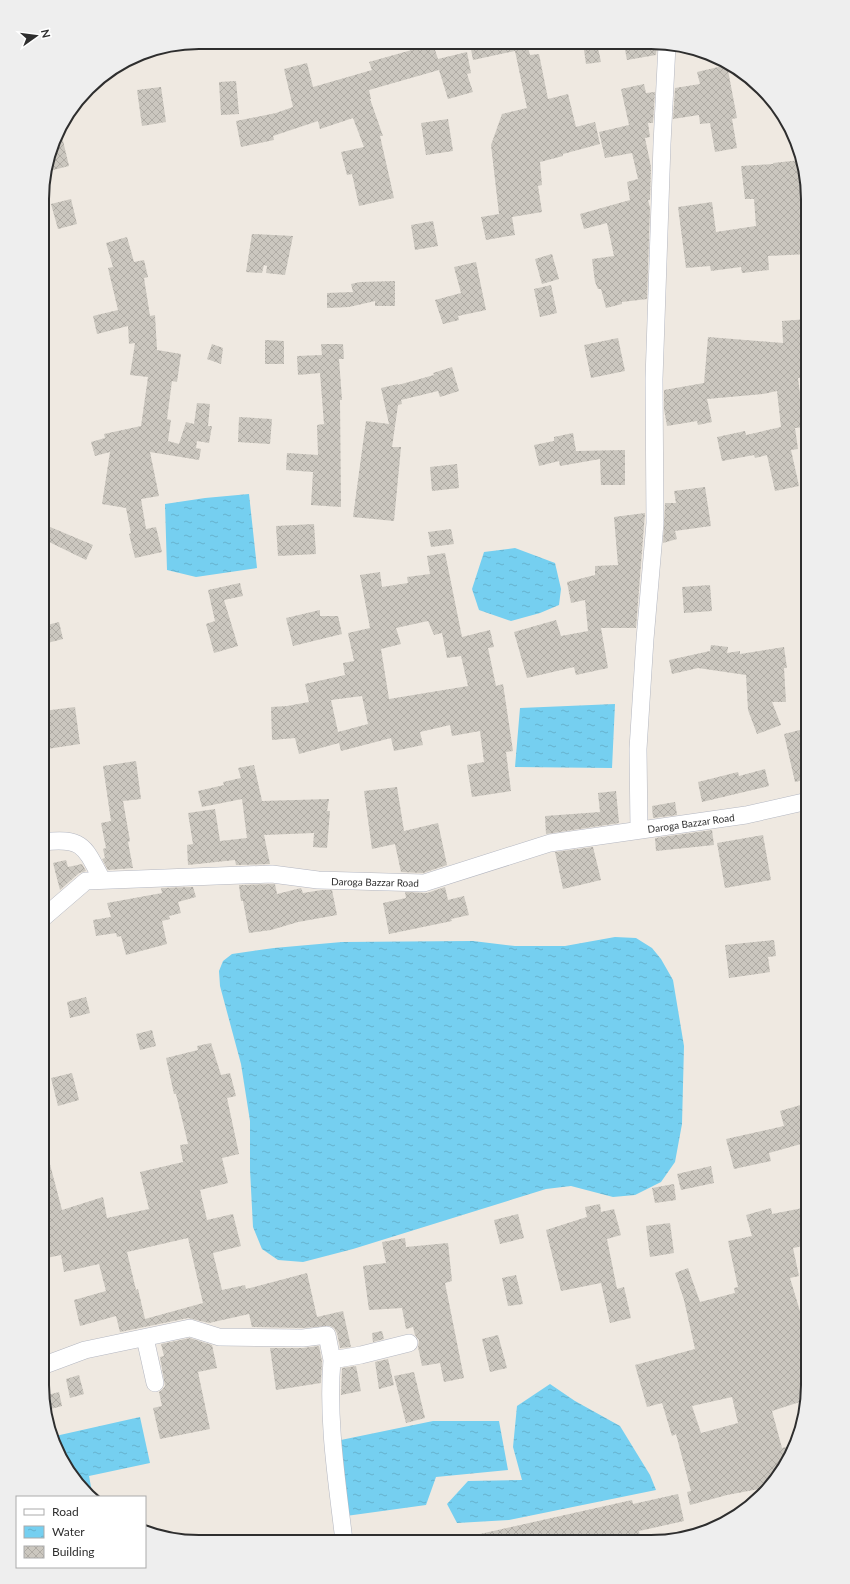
<svg xmlns="http://www.w3.org/2000/svg" width="850" height="1584" viewBox="0 0 850 1584" font-family="Lato,sans-serif">
  <defs>
    <pattern id="water-ripples" width="26" height="14" patternUnits="userSpaceOnUse"><rect width="26" height="14" fill="#75cff0"/><path d="M2 4q2-2 4 0t4 0M15 11q2-2 4 0t4 0" fill="none" stroke="#66b2ce"/></pattern>
    <pattern id="building-cross-hatch" width="8" height="8" patternUnits="userSpaceOnUse"><rect width="8" height="8" fill="#cbc7bf"/><path d="M0 0l8 8M0 8l8-8" fill="none" stroke="#afaba4"/></pattern>
  </defs>
  <rect width="100%" height="100%" fill="#efe9e1"/>
  <path fill="url(#water-ripples)" d="M249 494 257 568 196 577 167 570 165 504 205 498Z
    M515 548 555 563 561 589 559 605 540 613 511 621 479 610 472 589 484 552Z
    M615 704 612 768 515 767 520 708Z
    M615 937 636 938 652 948 661 959 673 980 684 1046 682 1124 675 1162 661 1182 635 1195 613 1197 571 1186 546 1189 353 1249 303 1262 278 1260 262 1249 253 1227 250 1170V1121L241 1064 220 986 219 971 223 961 232 954 274 948 342 942 473 941 515 946H565Z
    M550 1384 575 1401 620 1426 650 1475 656 1490 509 1520 457 1523 447 1504 468 1481 522 1480 513 1447 517 1406Z
    M140 1417 150 1463 89 1476 93 1497H90L68 1472 51 1437Z
    M433 1421H499L508 1470 436 1477 426 1505 346 1516 336 1441Z"/>
  <path fill="url(#building-cross-hatch)" fill-rule="evenodd" d="M433 44 438 59 467 52 471 73 467 74 473 92 448 99 439 70 369 90 371 99H370L383 136H380L394 198 359 206 352 174 347 175 341 152 364 147 353 118 320 129 318 121 273 136 274 140 241 147 236 121 276 113 293 107 284 69 307 63 313 87 372 70 369 62Z
    M470 44H527L530 55 539 54 548 99 568 94 576 127 595 122 600 144 563 154V156L540 162 542 185 538 186 542 212 512 217 515 235 486 240 481 217 499 214 491 145 502 114 527 108 515 51 473 60Z
    M624 45H657L656 55 627 60Z
    M598 48 601 62 586 64 584 50Z
    M727 65 737 118 732 119 737 148 715 152 710 123 700 124 699 115 673 119 675 88 700 84 697 72Z
    M236 81 239 114 221 115 219 82Z
    M644 84 646 93 655 92 653 123H648L650 137 645 138 651 167 650 200H648L650 208 647 299 622 302V304L606 308 601 289H598L595 282 592 259 614 256 607 223 584 229 580 214 630 200 627 182 638 179 632 153 605 158 599 132 629 125 621 89Z
    M161 87 166 122 142 126 137 90Z
    M448 119 453 151 426 155 421 123Z
    M60 128 69 166 45 172 58 130Z
    M801 160 808 199V254L768 256 769 270 742 273 741 267 711 271 710 266 686 268 678 207 712 202 716 232 756 226 754 199H745L741 166 773 164V163Z
    M71 199 77 224 58 229 51 204Z
    M433 221 438 246 415 250 411 225Z
    M252 234 293 236 285 275 266 273 267 266 264 265 262 273 246 272Z
    M127 237 134 262 144 260 148 277 144 278 150 316 155 315 157 350 181 354 177 382 172 381 167 419 171 420 168 441 179 444 186 422 194 424 197 403 210 404 208 426H212L209 443 197 441 196 448 201 449 199 460 150 452 159 496 141 499 146 529 156 527 162 552 135 558 129 534 131 533 126 508 102 504 110 452 95 456 91 442 105 438 104 434 141 426 148 377 130 375 135 343 129 344 128 326 97 334 93 316 118 310 108 268 113 267 106 243Z
    M552 254 559 279 542 284 535 259Z
    M476 262 486 310 458 316 459 320 443 324 435 300 461 293 454 267Z
    M395 281V306H375V301L349 307 327 308V293L353 292 351 284 360 282Z
    M551 285 557 313 540 317 534 289Z
    M808 319V378H798L804 427 795 428 798 449 791 450 799 486 775 491 767 455 755 458 754 455 722 461 717 437 745 431 746 435 781 427 777 391 763 394 707 399 712 422 698 425 697 421 667 426 664 409V390L704 383 708 337 783 343 782 321Z
    M618 338 625 371 591 378 584 345Z
    M265 340 284 341V364H265Z
    M212 344 223 348 221 364 207 359Z
    M321 344H343L344 359H339L342 400H340L341 507 311 505 313 472 286 470 287 453 318 455 317 425 324 424 320 373 298 375 297 356 322 355Z
    M452 367 459 391 440 397 438 391 401 400 402 404 398 405 392 447H401L394 521 353 517 366 421 389 424 381 388 398 384V385L434 375 433 373Z
    M239 417 272 419 270 444 238 442Z
    M573 433 576 451 625 450V485H601L600 459 560 466 559 461 539 466 534 445 554 441V437Z
    M457 464 459 488 432 491 430 467Z
    M705 487 711 526 675 531 677 539 663 543 665 503H676L674 491Z
    M645 513 636 628H601L608 668 576 675 574 667 527 678 514 632 556 620 561 636 588 631 585 600 571 603 567 582 595 575V566L618 565 614 517Z
    M43 524 93 545 86 560 43 539Z
    M314 524 316 554 278 556 276 526Z
    M451 529 454 544 431 547 428 532Z
    M445 553 462 637 490 630 494 647 488 648 496 686 503 684 513 751 506 752 511 791 472 797 467 765 484 762 480 731 452 736 450 725 420 732 423 745 394 751 391 738 341 751 339 743 299 754 295 738 272 740 271 707 287 706 309 702 305 684 345 675 343 663 354 661 348 633 370 628 360 575 380 572 382 587 408 583 407 577 430 574 427 556ZM428 621 434 635 442 633 447 658 461 656 468 686 389 699 381 649 401 644 396 628ZM362 696 368 724 338 732 331 700Z
    M240 583 243 596 224 600 238 646 214 653 206 624 215 621 208 590Z
    M710 585 712 611 684 613 682 587Z
    M320 610V616H338L342 634 293 646 286 618Z
    M59 622 63 639 43 644V626Z
    M711 645 728 647 727 653 740 651V654L784 647 787 668H784L786 702H772L781 725 757 734 748 710 746 675 698 668 672 674 669 660 710 651Z
    M75 707 80 744 47 749 43 711Z
    M808 728V779L795 782 784 734Z
    M136 761 141 799 123 801 130 841 128 842 133 868 108 870 102 859 105 858 103 849 106 848 101 823 111 821 103 766Z
    M254 765 262 801 329 799 327 811H330L327 848 313 847 314 833 264 835 270 864 236 865 235 860 188 865 187 845 193 844 188 813 215 809 220 841 247 838 242 799 202 807 198 791 224 785 223 782 241 778 238 768Z
    M765 769 769 786 702 802 698 782 738 772 739 776Z
    M397 787 404 831 438 823 447 865 423 873 401 872 395 844 372 849 364 791Z
    M616 791 619 823 546 834 545 816 600 812 598 793Z
    M675 802 677 815 653 818 652 806Z
    M712 830 714 845 656 851 655 838Z
    M763 835 771 880 725 888 717 843Z
    M593 847 601 880 563 889 555 852Z
    M66 860 68 867 82 864 86 871 79 873 60 890 53 863Z
    M275 884 277 894 301 888 303 893 322 890H332L337 915 298 922 271 930 249 933 243 901H241L239 885Z
    M193 887 196 897 178 902 181 913 169 916 170 919 162 921 167 944 126 955 121 936 117 937 116 933 96 936 93 920 111 917 107 903 162 893 161 888Z
    M445 887 448 900 464 896 469 915 451 919 452 921 389 934 383 903 406 898 405 892 427 893Z
    M774 940 776 956 768 957 770 972 729 978 725 945Z
    M86 997 90 1013 70 1018 67 1002Z
    M152 1030 156 1046 140 1050 136 1034Z
    M211 1043 221 1075 230 1073 236 1096 227 1098 239 1154 222 1158 228 1183 200 1190 207 1220 233 1214 241 1246 213 1253 222 1290 245 1285 246 1289 307 1273 317 1317 343 1311 351 1347 340 1348 337 1333 334 1328 330 1326 302 1328 252 1327 249 1314 209 1323 188 1318 120 1332 116 1316 80 1326 74 1300 106 1291 99 1264 64 1272 61 1255 42 1259V1153H47L62 1210 103 1197 107 1218 149 1209 140 1172 183 1162 180 1145 188 1144 176 1094H174L166 1058 198 1050 197 1046ZM188 1238 203 1303 145 1319 138 1289 136 1290 127 1252Z
    M72 1073 79 1100 58 1106 51 1078Z
    M804 1104 808 1116V1142L769 1153 771 1161 734 1169 726 1139 784 1126 780 1111Z
    M711 1166 714 1183 681 1190 677 1174Z
    M674 1184 676 1200 655 1203 652 1188Z
    M600 1204 601 1212 614 1209 621 1235 607 1239 617 1289 624 1287 631 1318 610 1323 601 1283 561 1291 546 1230 587 1217 585 1207Z
    M808 1207V1245L793 1248 799 1276 790 1278 808 1338V1395L806 1400 772 1411 782 1448 796 1445 787 1461 779 1462 781 1471 775 1481 760 1495 759 1489 727 1495 690 1505 687 1492 691 1491 676 1434 672 1436 662 1403 647 1407 635 1365 695 1349 684 1300 675 1273 688 1268 700 1302 735 1293 734 1288 738 1287 728 1241 752 1236 746 1215 771 1208 772 1214ZM732 1397 738 1423 701 1433 692 1406Z
    M518 1214 524 1238 500 1244 494 1220Z
    M670 1223 674 1253 650 1257 646 1226Z
    M405 1238 406 1247 448 1243 452 1281 445 1283 464 1378 444 1382 440 1363 422 1366 418 1347 419 1340 415 1335 413 1327 406 1329 402 1308 369 1310 363 1266 386 1263 382 1242Z
    M516 1275 523 1304 508 1306 502 1278Z
    M382 1331 384 1339 373 1342 372 1333Z
    M498 1335 507 1368 490 1372 482 1339Z
    M190 1338 212 1345 217 1368 198 1372 210 1429 160 1439 153 1408 162 1406 159 1392 162 1390 165 1386 160 1357 164 1356 161 1344Z
    M319 1346 322 1361 321 1383 276 1390 270 1348H303Z
    M388 1359 394 1385 379 1389 375 1362Z
    M356 1366 361 1391 341 1395 342 1368Z
    M414 1372 425 1418 406 1423 394 1376Z
    M79 1375 84 1394 70 1398 66 1379Z
    M59 1392 62 1406 47 1410 44 1396Z
    M678 1494 684 1521 639 1531 641 1542 472 1541 471 1536 632 1500 633 1504Z"/>
  <g fill="none" stroke-linecap="round" stroke-linejoin="round">
    <defs>
      <path id="street" d="M639 830 638 749 645 639 655 523 654 379 662 144 667 45
        M43 842C83 837 85 847 102 880
        M43 918 86 881 272 874 318 880 424 883 550 843 746 815 808 801
        M145 1338 155 1383
        M332 1360C327 1420 337 1481 344 1541
        M42 1366 85 1350 190 1328 219 1337 303 1338 327 1335 332 1360 361 1355 409 1343"/>
    </defs>
    <use href="#street" stroke="#b4b7c1" stroke-width="18"/>
    <use href="#street" stroke="#fff" stroke-width="17"/>
  </g>
  <g text-anchor="middle" stroke-width="3.5" stroke-linejoin="round" paint-order="stroke">
    <g font-size="10" fill="#2e2e2e" stroke="#fff">
      <text transform="translate(691 823) rotate(-8)" y="4">Daroga Bazzar Road</text>
      <text transform="translate(375 882) rotate(1)" y="4">Daroga Bazzar Road</text>
    </g>
  </g>
  <path d="M0 0H850V1584H0ZM199 49H651A150 150 0 0 1 801 199V1385A150 150 0 0 1 651 1535H199A150 150 0 0 1 49 1385V199A150 150 0 0 1 199 49Z" fill="#eee" fill-rule="evenodd"/>
  <path fill="none" stroke="#2e2e2e" stroke-width="2" d="M199 49H651A150 150 0 0 1 801 199V1385A150 150 0 0 1 651 1535H199A150 150 0 0 1 49 1385V199A150 150 0 0 1 199 49Z"/>
  <rect x="16" y="1496" width="130" height="72" fill="#ffffff" stroke="#ababab"/>
  <rect x="24" y="1509" width="20" height="6" fill="#ffffff" stroke="#ababab"/>
  <text x="52" y="1516" font-size="12" fill="#2e2e2e">Road</text>
  <rect x="24" y="1526" width="20" height="12" fill="url(#water-ripples)" stroke="#ababab"/>
  <text x="52" y="1536" font-size="12" fill="#2e2e2e">Water</text>
  <rect x="24" y="1546" width="20" height="12" fill="url(#building-cross-hatch)" stroke="#ababab"/>
  <text x="52" y="1556" font-size="12" fill="#2e2e2e">Building</text>
  <g transform="translate(36 36) rotate(76)" stroke="#ffffff" stroke-width="3" paint-order="stroke">
  <path d="M0-3L7 15L0 10L-7 15Z" fill="#2e2e2e"/>
  <text y="-6" font-size="11" font-weight="bold" text-anchor="middle" fill="#2e2e2e">N</text>
  </g>
</svg>
